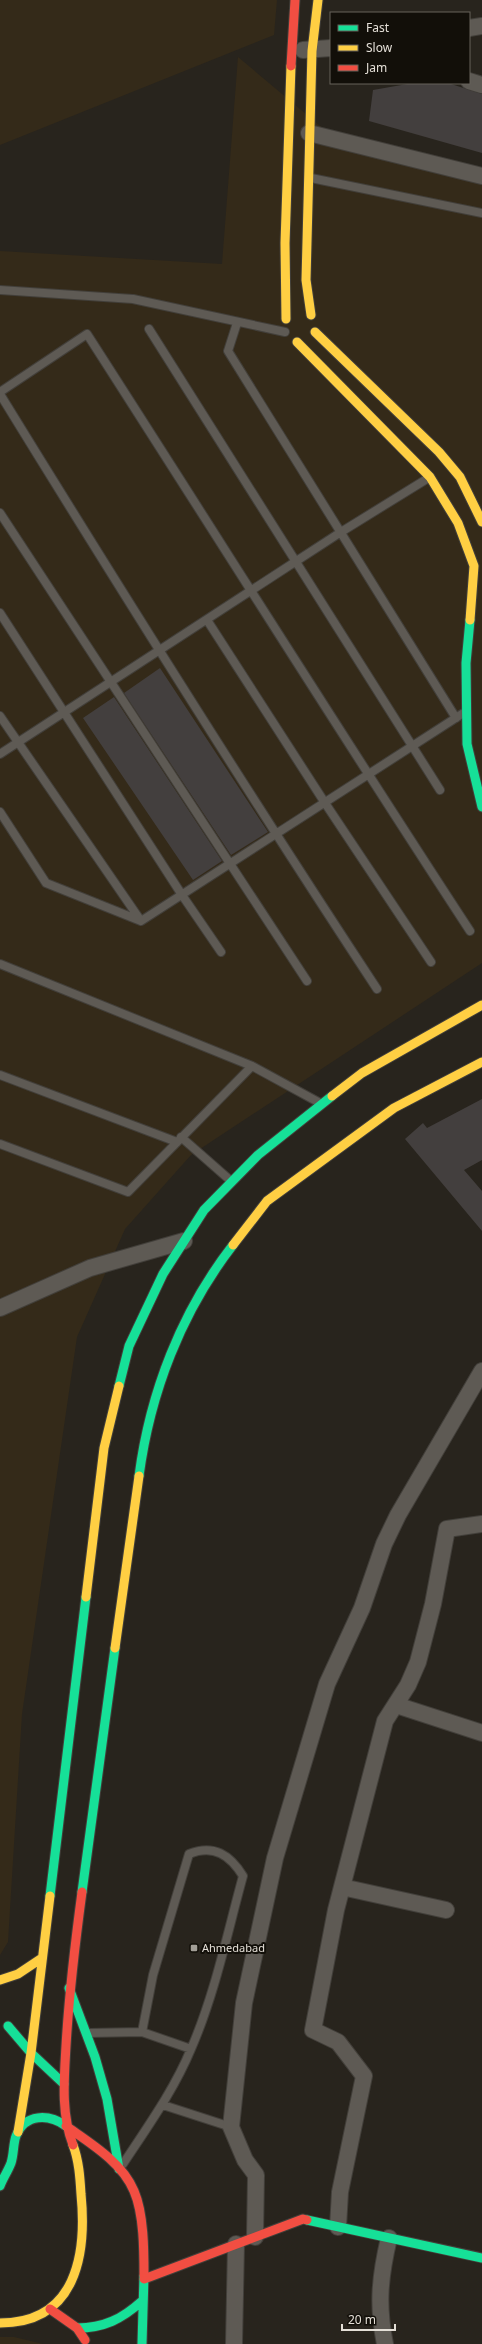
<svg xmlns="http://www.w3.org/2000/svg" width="482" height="2344" viewBox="0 0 482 2344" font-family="'Noto Sans',sans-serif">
  <rect width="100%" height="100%" fill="#28241d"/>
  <path fill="#342a19" d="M0 0H277L274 35 0 145Z
    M238 57 344 146 449 159 482 169V963L191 1155 125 1229 77 1337 22 1714 8 1942 0 1955V251L222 264Z
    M0 2337H14L43 2344H0Z"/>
  <path fill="#433f3e" d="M413 83H448L482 94V153L369 121 373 90Z
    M160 668 268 832 231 855 124 693Z
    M114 697 222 861 193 880 83 718Z
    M482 1099V1160L464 1170 482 1191V1231L405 1139 423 1123 427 1128Z"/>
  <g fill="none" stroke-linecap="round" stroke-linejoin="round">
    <defs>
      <path id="lane" d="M311 178 482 213
        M0 290 133 299 285 332
        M237 323 228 351 456 718
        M149 329 440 790
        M0 392 87 334C215 533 341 734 470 931
        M0 394C123 594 248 793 377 989
        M0 513 307 981
        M0 613 182 895 221 952
        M207 620 325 803 431 962
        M0 716 141 921
        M0 754 341 532 430 477
        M0 812 46 883 141 921 465 712
        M0 964 252 1066 320 1103
        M0 1075 177 1142
        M181 1137 231 1181
        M0 1144 128 1192 252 1066
        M87 2033 142 2032
        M163 2105 231 2127
        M123 2164C148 2126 174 2090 191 2049 215 1994 227 1934 243 1876 230 1855 214 1844 189 1854L153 1975 142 2032 191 2049"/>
      <path id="street" d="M469 28 482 26
        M303 50 331 48
        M469 81 482 85
        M309 133 482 176
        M0 1308 90 1268 184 1241
        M396 1705 482 1733
        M342 1887 446 1910
        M338 2227 340 2192 364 2076 338 2042 313 2030 336 1910 385 1721 408 1685 418 1662 433 1604 447 1529 482 1524
        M255 2237 256 2175 245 2160 231 2127 244 2003 275 1858 327 1684 362 1608 384 1544 398 1515 482 1371
        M234 2344 236 2244
        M385 2344C377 2305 380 2276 389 2238"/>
      <path id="fast" d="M470 620 466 663 467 744 482 807
        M119 1386 129 1346 163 1274 204 1210 258 1155 332 1096
        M139 1476C150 1393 181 1312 233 1245
        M82 1892 115 1648
        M50 1896 86 1597
        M69 1988 95 2057 107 2099 119 2169
        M8 2026 31 2053 64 2084
        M0 2186C3 2178 8 2171 11 2163 14 2154 13 2144 16 2136 25 2113 49 2114 66 2126
        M307 2220 482 2258
        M77 2328C104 2328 122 2319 142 2301
        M142 2344 144 2276"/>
      <path id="slow" d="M311 315 306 280 312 51 318 0
        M286 319 285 243 291 66
        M315 332 439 452 460 477 482 522
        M297 342 430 477 458 523 474 566 470 620
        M332 1096 362 1073 482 1005
        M233 1245 267 1201 394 1108 482 1062
        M86 1597 104 1448 119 1386
        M115 1648 139 1476
        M0 1980 18 1974 42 1958
        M18 2132 31 2053 50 1896
        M0 2323C76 2323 87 2255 81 2194 80 2178 79 2161 73 2145"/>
      <path id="jam" d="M291 66 295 0
        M66 2126C90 2143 122 2162 134 2191 144 2214 144 2251 144 2276
        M73 2145C61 2114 64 2080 66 2046 69 1994 75 1944 82 1892
        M144 2279 303 2219 307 2220
        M50 2309 77 2328 85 2340"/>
    </defs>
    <use href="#lane" stroke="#423f3a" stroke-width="10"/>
    <use href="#street" stroke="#423f3a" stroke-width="18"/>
    <use href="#fast" stroke="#423f3a" stroke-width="11"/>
    <use href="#slow" stroke="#423f3a" stroke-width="11"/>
    <use href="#jam" stroke="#423f3a" stroke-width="11"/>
    <use href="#lane" stroke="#5e5a54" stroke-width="8"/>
    <use href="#street" stroke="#5e5a54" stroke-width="16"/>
    <use href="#fast" stroke="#16e098" stroke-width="9"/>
    <use href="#slow" stroke="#ffcf43" stroke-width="9"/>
    <use href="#jam" stroke="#f24e42" stroke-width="9"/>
  </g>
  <rect fill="#a29e96" stroke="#120f09" stroke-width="1.5" x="190" y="1944" width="8" height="8" rx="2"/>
  <g text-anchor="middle" stroke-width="4" stroke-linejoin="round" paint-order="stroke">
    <g font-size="11" fill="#e4dfd7" stroke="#120f09" text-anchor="start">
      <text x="202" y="1952">Ahmedabad</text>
    </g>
  </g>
  <rect x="330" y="12" width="140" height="72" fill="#120f09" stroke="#66625b"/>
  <rect x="338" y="25" width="20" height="6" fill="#16e098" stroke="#66625b"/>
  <text x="366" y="32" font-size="12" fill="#e4dfd7">Fast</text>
  <rect x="338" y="45" width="20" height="6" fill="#ffcf43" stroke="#66625b"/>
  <text x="366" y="52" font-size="12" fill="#e4dfd7">Slow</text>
  <rect x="338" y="65" width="20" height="6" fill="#f24e42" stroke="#66625b"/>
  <text x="366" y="72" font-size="12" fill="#e4dfd7">Jam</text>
  <path d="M342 2324v6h53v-6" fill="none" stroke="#e4dfd7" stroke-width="2"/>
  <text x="348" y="2324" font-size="12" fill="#e4dfd7" stroke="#120f09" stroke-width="3" paint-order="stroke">20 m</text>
</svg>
